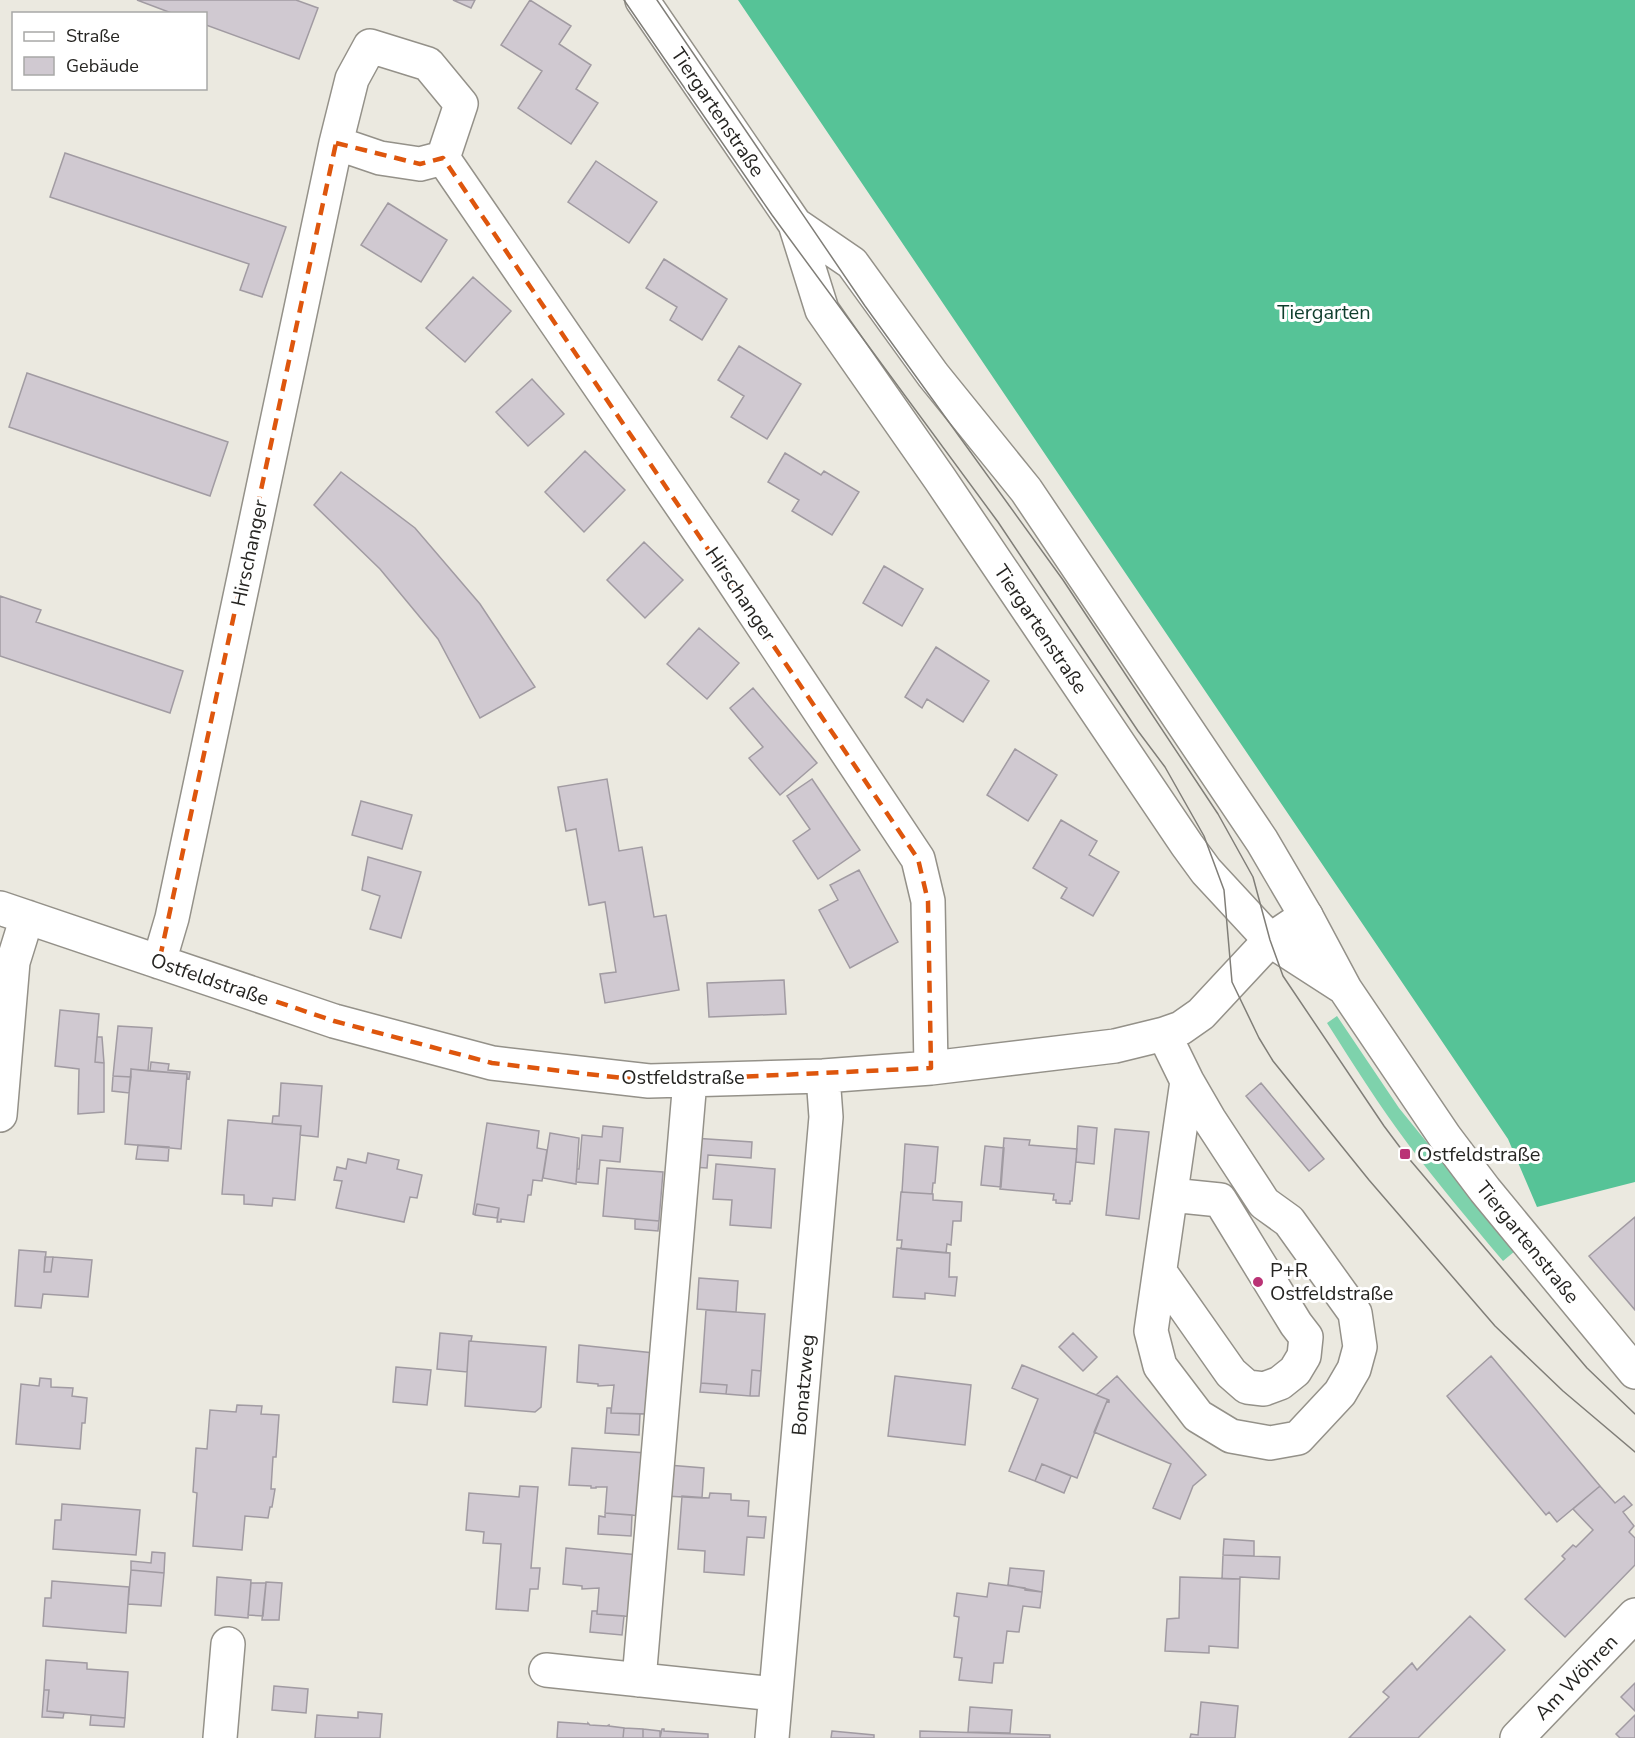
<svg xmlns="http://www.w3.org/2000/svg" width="1635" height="1738" viewBox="0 0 1635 1738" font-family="'Nunito Sans',sans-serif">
  <rect width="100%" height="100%" fill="#ebe9e0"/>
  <path fill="#7ed2ac" d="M1337 1016 1399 1108 1515 1251 1503 1261C1471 1223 1438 1184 1408 1144 1379 1105 1353 1064 1327 1023Z"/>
  <path fill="#56c397" d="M738 0H1635V1182L1537 1207 1508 1139Z"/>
  <path fill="#d0c9d1" stroke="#a19ba2" stroke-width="1.5" d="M137 0H296L318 8 299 59 206 25V14H174Z
    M453 0H475L471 8Z
    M530 0 571 26 559 44 591 65 576 89 598 103 571 144 518 108 542 71 501 45Z
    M65 153 286 227 262 297 240 290 249 264 50 197Z
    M596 161 657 202 629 243 568 202Z
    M388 203 447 240 421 282 361 245Z
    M664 259 727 299 702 340 670 320 677 307 646 288Z
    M473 277 511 311 465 362 426 328Z
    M739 346 801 384 767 439 731 417 744 396 718 380Z
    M27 373 228 442 210 496 9 427Z
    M532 379 564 414 528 446 496 412Z
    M585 451 625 490 584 532 545 492Z
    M785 453 821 475 824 471 859 492 832 535 792 511 799 500 768 482Z
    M341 472 415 528 480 604 535 687 480 718 438 639 380 569 314 505Z
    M644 542 683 580 645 618 607 580Z
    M884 566 923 589 902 626 863 603Z
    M0 596 41 610 36 622 183 671 170 713 0 656Z
    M699 628 739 663 707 699 667 664Z
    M936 647 989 681 963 722 927 699 922 708 905 697Z
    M753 688 817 763 780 795 749 758 763 747 730 708Z
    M1015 749 1057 775 1028 821 987 795Z
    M607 779 619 851 642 847 654 917 666 915 679 990 605 1003 600 974 616 972 605 902 589 905 576 829 566 831 558 787Z
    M812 779 860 850 818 879 793 841 810 829 787 796Z
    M361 801 412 815 402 849 352 835Z
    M1061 820 1097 841 1089 855 1119 872 1093 916 1061 898 1067 888 1033 868Z
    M368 857 421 872 401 938 370 929 380 896 362 890Z
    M859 870 898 942 850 968 819 910 838 900 830 885Z
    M784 980 786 1014 709 1017 707 983Z
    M60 1010 99 1014 95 1062 104 1063V1112L78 1114 79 1069 55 1066Z
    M118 1026 152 1028 148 1071 131 1069V1077L113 1076Z
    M97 1037H102L104 1063 95 1062Z
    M151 1062 169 1064 168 1070 190 1072 189 1079 187 1078V1074L150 1071Z
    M131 1069 187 1074 181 1149 125 1144Z
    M113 1076 131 1077 129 1093 112 1091Z
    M281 1083 322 1086 318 1137 300 1135 301 1126 272 1124 273 1116H279Z
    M1261 1083 1324 1159 1309 1171 1246 1096Z
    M228 1120 301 1126 295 1200 273 1198 272 1206 244 1204V1195L222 1194Z
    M487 1123 539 1131 537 1148 547 1150 542 1181 533 1180 531 1195H528L524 1222 501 1219V1222H497L499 1208 477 1204 475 1215 473 1214Z
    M603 1126 623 1128 620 1162 600 1160 598 1184 576 1182 577 1169H579L582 1135 602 1137Z
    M1078 1126 1097 1128 1094 1164 1076 1162Z
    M1115 1129 1149 1132 1139 1219 1106 1215Z
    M550 1133 579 1138 576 1184 543 1178Z
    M693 1138 752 1142 751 1158 708 1155 707 1168 692 1167Z
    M1004 1138 1030 1140 1029 1145 1077 1149 1072 1201H1070V1204L1056 1203V1200H1053L1054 1194 1000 1189Z
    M905 1144 938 1147 935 1183H933L932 1194 902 1192Z
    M138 1145 169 1147 168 1161 136 1159Z
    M985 1146 1004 1148 1001 1187 981 1185Z
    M368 1153 399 1160 397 1169 422 1175 417 1198 410 1197 404 1222 336 1208 342 1181 334 1180 337 1167 346 1169 348 1159 366 1163Z
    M716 1164 775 1169 771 1228 730 1225 732 1200 713 1199Z
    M607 1168 663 1172 659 1221 603 1216Z
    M901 1192 933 1194V1200L962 1202 961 1221H953L951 1245 947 1244 946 1253 901 1249 902 1240H897Z
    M477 1204 499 1208 497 1218 475 1215Z
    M1635 1217V1310L1589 1256Z
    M635 1219 659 1221 658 1231 635 1229Z
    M897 1248 950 1253 949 1277H957L955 1296 925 1293V1299L893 1297Z
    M19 1250 46 1252 44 1272H51L53 1257 92 1260 88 1297 43 1294 41 1308 15 1306Z
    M45 1257H53L51 1272H44Z
    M699 1278 738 1281 736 1312 697 1309Z
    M706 1310 765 1314 761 1371 752 1370 750 1396 726 1394 727 1385 701 1383Z
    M440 1333 472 1336 471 1341H469L467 1372 437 1369Z
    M1073 1333 1097 1357 1083 1371 1059 1347Z
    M469 1341 546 1347 541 1407 535 1412 465 1406Z
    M579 1345 654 1353 650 1414 611 1413 614 1385 598 1386V1384L577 1382Z
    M1491 1356 1600 1486 1557 1522 1549 1512 1546 1515 1447 1396Z
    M1022 1365 1109 1400V1402L1107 1401 1077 1478 1042 1464 1035 1481 1009 1471 1038 1399 1012 1388Z
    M396 1367 431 1370 427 1405 393 1402Z
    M752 1370 761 1371 759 1396H750Z
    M895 1376 971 1385 965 1445 888 1436Z
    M1117 1376 1206 1475 1193 1486 1180 1519 1153 1508 1171 1464 1094 1432 1107 1401 1109 1402V1400L1096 1395Z
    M40 1378 51 1379V1387L73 1388 72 1396 87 1398 85 1423H82L80 1449 16 1444 21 1384 39 1386Z
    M701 1383 727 1385 726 1394 700 1392Z
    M237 1405 262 1406 261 1414 279 1415 276 1457H273L271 1489H275L272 1507H270L268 1518 245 1516 242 1550 193 1546 197 1493 193 1492 196 1448 207 1449 210 1410 236 1412Z
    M607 1408H611V1413L640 1414 639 1435 605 1433Z
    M572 1448 647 1453 642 1516 605 1513 607 1487H596V1488H591V1486L569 1485Z
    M1042 1464 1071 1476 1064 1493 1035 1481Z
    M668 1465 704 1468 702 1498 665 1496Z
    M520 1486 538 1487 531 1568H540L538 1589H530L528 1611 496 1609 501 1544 483 1543 484 1532 466 1530 469 1493 519 1497Z
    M1600 1486 1615 1503 1624 1496 1632 1505 1623 1512 1634 1526 1629 1532 1635 1538V1565L1565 1637 1525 1599 1565 1559 1562 1556 1573 1545 1576 1547 1593 1530 1573 1509Z
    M710 1493 731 1494V1500L749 1501 748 1516 766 1517 764 1538 747 1537 744 1575 704 1572 705 1551 678 1549 682 1496 709 1498Z
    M62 1504 140 1510 136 1555 53 1549 55 1520H61Z
    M605 1513 632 1515 631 1536 598 1534 599 1516 605 1517Z
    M1224 1539 1254 1541V1556L1223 1555Z
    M566 1548 639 1555 634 1617 597 1614 599 1588 582 1589V1586L563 1584Z
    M152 1552 165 1553 164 1573 131 1570V1561L151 1563Z
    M1223 1555 1280 1557 1279 1579 1240 1577V1579H1222Z
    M1010 1568 1044 1571 1042 1592 1008 1585Z
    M131 1570 164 1573 161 1606 128 1604Z
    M217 1577 251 1580 248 1618 215 1615Z
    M1180 1577 1240 1579 1238 1648 1209 1646V1653L1165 1651 1167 1619 1179 1618Z
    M52 1581 129 1587 126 1633 43 1626 45 1598H51Z
    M266 1582 282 1583 279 1620H262Z
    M251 1583H266L263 1616 248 1615Z
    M989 1583 1025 1588V1590L1042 1592 1040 1608 1023 1606 1019 1632 1007 1631 1003 1663H994L992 1683 959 1680 962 1658 954 1657 959 1617 954 1616 957 1593 987 1597Z
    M592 1611H597V1614L624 1616 622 1635 590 1632Z
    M1470 1616 1505 1650 1418 1738H1349L1389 1697 1383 1692 1412 1663 1417 1670Z
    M46 1660 87 1663V1669L128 1672 125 1718 47 1711 49 1690H44Z
    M1635 1683V1711L1621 1697Z
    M274 1686 308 1689 306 1713 272 1710Z
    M44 1690H49L47 1711 64 1713 63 1718 42 1717Z
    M1201 1702 1238 1706 1235 1738H1190L1191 1734 1198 1735Z
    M970 1707 1012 1710 1010 1733 968 1732Z
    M358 1712 382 1714 380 1738H315L317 1715 358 1718Z
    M91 1715 125 1718 124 1727 90 1725Z
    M1635 1715V1738H1620L1616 1734Z
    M558 1722 588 1724V1723L590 1725 607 1726 609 1725V1726L624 1728 623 1738H557Z
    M624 1728 643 1729V1738H623Z
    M643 1729 660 1731V1738H643Z
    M662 1729H664V1731L708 1734V1738H660Z
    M832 1731 874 1735V1738H831Z
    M920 1731 1050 1735V1738H920Z"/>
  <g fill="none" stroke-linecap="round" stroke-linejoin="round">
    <defs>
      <path id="minor" d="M443 158 725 569 918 859 928 901 931 1068
        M0 908 334 1021 492 1063 649 1081 823 1076 931 1068 1115 1046 1164 1034 1181 1028 1201 1014 1270 940 1306 916
        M159 962 172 918 336 143 352 79 370 46 428 64 461 104 443 158 420 164 380 158 336 143
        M1164 1034 1187 1081 1209 1119 1264 1203 1289 1221 1355 1313 1360 1347 1354 1369 1340 1393 1298 1438 1270 1443 1231 1436 1198 1416 1160 1366 1151 1331 1187 1081
        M0 1115 13 962 27 917
        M1160 1272 1231 1373 1247 1387 1264 1389 1280 1383 1295 1371 1304 1356 1306 1337 1296 1324 1220 1200 1171 1195
        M546 1670 775 1694
        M639 1680 690 1080
        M220 1738 228 1644
        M772 1738 826 1117 823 1076
        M1517 1738 1635 1615"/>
      <path id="major" d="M642 0 795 224 822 310 940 479 1187 845 1206 871 1270 940 1341 986
        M795 224 852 263 933 375 1026 490 1262 841 1306 916 1345 989 1445 1137 1485 1190 1635 1372"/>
    </defs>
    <use href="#minor" stroke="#949189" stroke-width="36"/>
    <use href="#major" stroke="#949189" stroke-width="36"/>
    <use href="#minor" stroke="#fff" stroke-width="33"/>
    <use href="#major" stroke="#fff" stroke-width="33"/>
    <path stroke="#807e78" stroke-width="1.5" d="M624 0 772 215 998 522 1138 731 1165 767 1204 836 1224 890 1232 982 1259 1038 1273 1061 1369 1180 1495 1326 1563 1391 1635 1452
      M657 0 865 306 1063 580 1218 814 1253 877 1270 940 1283 976 1384 1126 1405 1154 1587 1368 1635 1414"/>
  </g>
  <path fill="none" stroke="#de560d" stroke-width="4.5" stroke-dasharray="12 8" stroke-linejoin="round" d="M336 143 420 164 443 158 918 859 928 901 931 1068 649 1081 492 1063 334 1021 159 962Z"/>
  <g fill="#ba3375" stroke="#fff" stroke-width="2">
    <rect x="1399" y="1148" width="12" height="12" rx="3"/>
    <circle cx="1258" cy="1282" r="6"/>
  </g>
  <g text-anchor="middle" stroke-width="6" stroke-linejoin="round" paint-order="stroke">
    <g font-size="20" fill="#262522" stroke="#fff">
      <text transform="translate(718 112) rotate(56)" y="7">Tiergartenstraße</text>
      <text transform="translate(249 553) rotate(-78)" y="7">Hirschanger</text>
      <text transform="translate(741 594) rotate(56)" y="7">Hirschanger</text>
      <text transform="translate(1041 629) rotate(56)" y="7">Tiergartenstraße</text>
      <text transform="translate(210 979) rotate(19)" y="7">Ostfeldstraße</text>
      <text x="683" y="1084">Ostfeldstraße</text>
      <text transform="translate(1528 1242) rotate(51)" y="7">Tiergartenstraße</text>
      <text transform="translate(803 1385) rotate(-85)" y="7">Bonatzweg</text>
      <text transform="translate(1576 1677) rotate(-46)" y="7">Am Wöhren</text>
    </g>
    <g font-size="20" fill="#0f3e2d" stroke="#fff">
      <text x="1324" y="319">Tiergarten</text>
    </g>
    <g font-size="20" fill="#262522" stroke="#fff" text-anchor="start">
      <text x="1417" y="1161">Ostfeldstraße</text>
      <text x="1270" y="1277">P+R<tspan x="1270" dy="23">Ostfeldstraße</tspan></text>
    </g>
  </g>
  <rect x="12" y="12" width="195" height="78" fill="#ffffff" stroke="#a8a8a7" stroke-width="1.5"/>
  <rect x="24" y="32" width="30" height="9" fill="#ffffff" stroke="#a8a8a7" stroke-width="1.5"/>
  <text x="66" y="42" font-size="18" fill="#262522">Straße</text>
  <rect x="24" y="57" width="30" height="18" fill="#d0c9d1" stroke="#a8a8a7" stroke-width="1.5"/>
  <text x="66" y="72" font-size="18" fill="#262522">Gebäude</text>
</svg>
